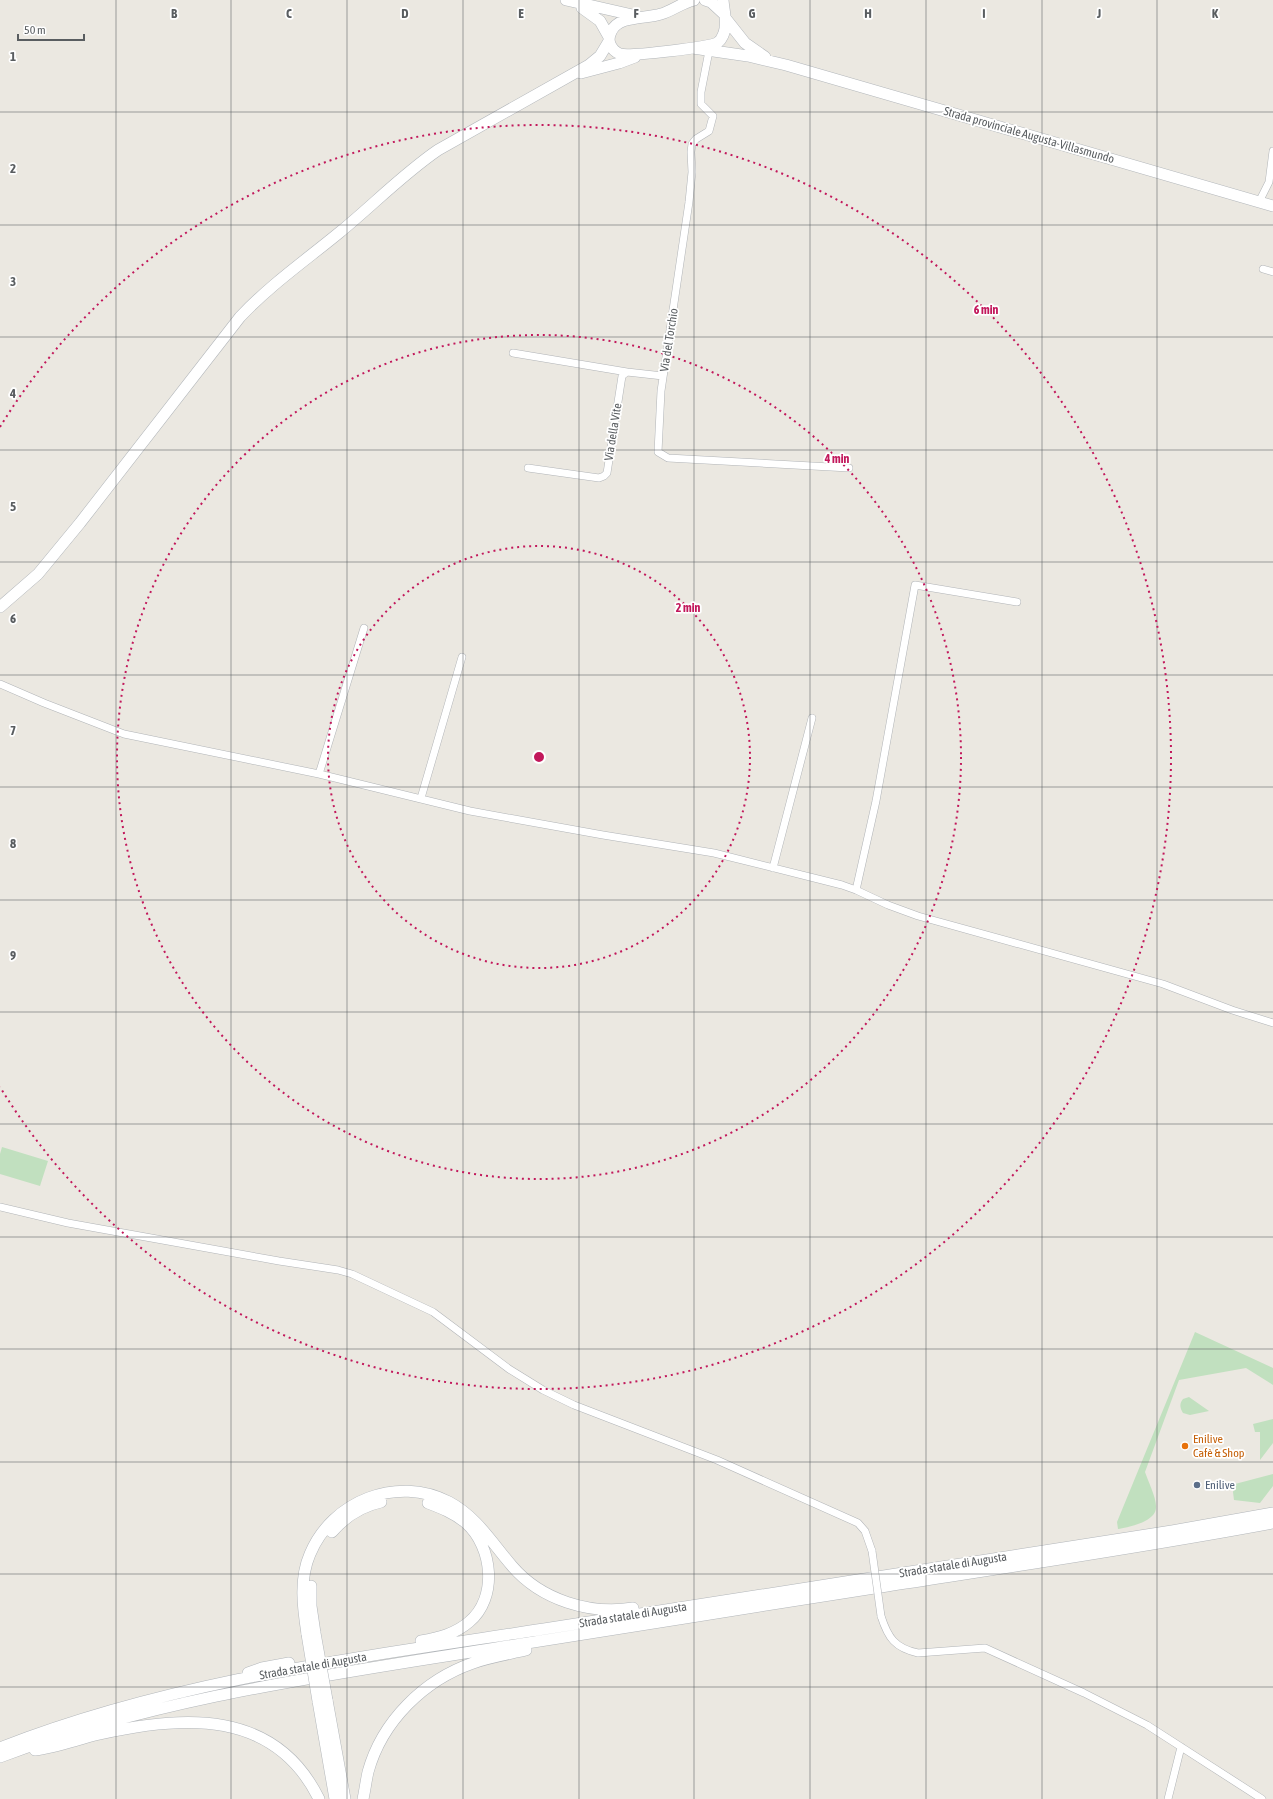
<svg xmlns="http://www.w3.org/2000/svg" width="1273" height="1799" viewBox="0 0 1273 1799" font-family="'Asap Condensed',sans-serif">
  <rect width="100%" height="100%" fill="#ebe8e1"/>
  <path fill="#c1e0bf" d="M2 1147 48 1161 40 1186 0 1174V1154Z
    M1195 1332 1273 1368V1385L1246 1368 1179 1380 1145 1472C1148 1481 1157 1499 1156 1508 1155 1522 1129 1527 1118 1529L1117 1522Z
    M1189 1397 1209 1411 1190 1415 1183 1413C1180 1408 1179 1404 1183 1399Z
    M1273 1419V1443L1260 1460V1432H1255L1253 1424Z
    M1273 1474V1486L1260 1503 1234 1500 1233 1492 1235 1484Z"/>
  <g fill="none" stroke-linecap="round" stroke-linejoin="round">
    <defs>
      <path id="street" d="M709 51 701 92V104L713 116 709 131 696 139 692 144 691 152 692 172 689 202 661 391 658 452 668 458 849 468
        M1259 202 1269 182 1273 151
        M1263 269 1273 272
        M513 353 627 372
        M528 468 599 478 604 476 607 473 622 376 627 372 663 376
        M0 684 44 703 124 734 319 774 470 811 603 835 714 853 842 885 856 890 888 905 918 916 1163 984 1232 1010 1273 1023
        M319 774 364 628
        M421 798 462 657
        M773 868 812 718
        M856 890 876 801 915 585 1017 602
        M0 1207 68 1223 279 1261 338 1270 352 1274 433 1312 509 1369 543 1390 574 1405 717 1460 858 1523 865 1531 872 1551
        M881 1616C888 1638 895 1648 918 1653L985 1648 1084 1693 1147 1725 1262 1799
        M1168 1799 1181 1747"/>
      <path id="secondary" d="M566 0 637 16
        M694 0C683 2 672 11 661 14 646 19 618 15 611 32 609 36 608 39 610 44 612 49 615 52 620 54 629 57 709 47 717 43 718 42 721 40 721 39 729 27 724 13 723 0
        M705 0 711 2 724 14
        M582 8 600 21 609 37
        M726 19 745 43 765 57
        M693 48 748 56 786 65 1273 206
        M581 73 619 63 635 57
        M0 607 38 574 80 523 240 317C270 285 306 260 340 232 373 205 403 174 438 150L589 65 600 56 609 41
        M332 1532C345 1517 362 1506 381 1502
        M311 1586V1606L315 1633
        M307 1634C303 1608 299 1579 310 1554 332 1501 397 1475 449 1502 477 1517 492 1543 512 1566 541 1600 590 1615 633 1608
        M421 1641C438 1638 455 1634 469 1622 498 1598 493 1547 466 1523 454 1513 441 1508 428 1503
        M248 1673 262 1668 289 1663
        M327 1700 345 1799
        M318 1701 335 1799
        M0 1748C173 1680 362 1657 544 1629 753 1596 963 1564 1172 1531L1273 1513
        M35 1750C57 1747 78 1739 100 1734 183 1715 275 1709 319 1799
        M0 1757C163 1696 337 1674 508 1646 634 1626 761 1606 887 1586 1016 1566 1145 1547 1273 1523
        M363 1799C365 1790 366 1781 368 1772 382 1721 424 1680 473 1663 490 1657 509 1654 526 1650"/>
    </defs>
    <use href="#street" stroke="#b1b4b7" stroke-width="8"/>
    <use href="#secondary" stroke="#b2b6ba" stroke-width="12"/>
    <use href="#street" stroke="#fff" stroke-width="7"/>
    <use href="#secondary" stroke="#fff" stroke-width="11"/>
    <defs>
      <path id="street-bridge" d="M872 1551 881 1616"/>
      <path id="secondary-bridge" d="M315 1633 327 1700
        M307 1634 318 1701"/>
    </defs>
    <use href="#street-bridge" stroke="#b1b4b7" stroke-width="8" stroke-linecap="butt"/>
    <use href="#secondary-bridge" stroke="#b2b6ba" stroke-width="12" stroke-linecap="butt"/>
    <use href="#street-bridge" stroke="#fff" stroke-width="7"/>
    <use href="#secondary-bridge" stroke="#fff" stroke-width="11"/>
  </g>
  <path fill="none" stroke="#595d60" stroke-width="1" stroke-opacity="0.55" d="M116 0V1799M231 0V1799M347 0V1799M463 0V1799M579 0V1799M694 0V1799M810 0V1799M926 0V1799M1042 0V1799M1157 0V1799M0 112H1273M0 225H1273M0 337H1273M0 450H1273M0 562H1273M0 675H1273M0 787H1273M0 900H1273M0 1012H1273M0 1124H1273M0 1237H1273M0 1349H1273M0 1462H1273M0 1574H1273M0 1687H1273"/>
  <g fill="none" stroke="#c2185b" stroke-width="2" stroke-dasharray="2 4">
    <circle cx="539" cy="757" r="211"/>
    <circle cx="539" cy="757" r="422"/>
    <path d="M0 427A632 632 0 1 1 0 1087"/>
  </g>
  <circle fill="#e8710a" stroke="#fff" stroke-width="1.5" cx="1185" cy="1446" r="4"/>
  <circle fill="#5c6f8a" stroke="#fff" stroke-width="1.5" cx="1197" cy="1485" r="4"/>
  <g text-anchor="middle" stroke-width="3.5" stroke-linejoin="round" paint-order="stroke">
    <g font-size="12" fill="#595d60" stroke="#fff">
      <text transform="translate(1029 135) rotate(16)" y="4">Strada provinciale Augusta-Villasmundo</text>
      <text transform="translate(669 340) rotate(-81)" y="4">Via del Torchio</text>
      <text transform="translate(613 432) rotate(-81)" y="4">Via della Vite</text>
      <text transform="translate(953 1565) rotate(-9)" y="4">Strada statale di Augusta</text>
      <text transform="translate(633 1615) rotate(-9)" y="4">Strada statale di Augusta</text>
      <text transform="translate(313 1666) rotate(-10)" y="4">Strada statale di Augusta</text>
    </g>
    <g font-size="12" fill="#c56008" stroke="#fff" text-anchor="start">
      <text x="1193" y="1443">Enilive<tspan x="1193" dy="14">Cafè &amp; Shop</tspan></text>
    </g>
    <g font-size="12" fill="#4e5e75" stroke="#fff" text-anchor="start">
      <text x="1205" y="1489">Enilive</text>
    </g>
  </g>
  <g font-size="13" text-anchor="middle" font-weight="bold" fill="#595d60" stroke="#fff" stroke-width="3.5" stroke-linejoin="round" paint-order="stroke">
    <text x="174" y="18">B</text>
    <text x="289" y="18">C</text>
    <text x="405" y="18">D</text>
    <text x="521" y="18">E</text>
    <text x="636" y="18">F</text>
    <text x="752" y="18">G</text>
    <text x="868" y="18">H</text>
    <text x="984" y="18">I</text>
    <text x="1099" y="18">J</text>
    <text x="1215" y="18">K</text>
    <text x="13" y="61">1</text>
    <text x="13" y="173">2</text>
    <text x="13" y="286">3</text>
    <text x="13" y="398">4</text>
    <text x="13" y="511">5</text>
    <text x="13" y="623">6</text>
    <text x="13" y="735">7</text>
    <text x="13" y="848">8</text>
    <text x="13" y="960">9</text>
  </g>
  <circle cx="539" cy="757" r="6" fill="#c2185b" stroke="#fff" stroke-width="2"/>
  <g font-size="12" text-anchor="middle" font-weight="bold" fill="#c2185b" stroke="#fff" stroke-width="3.5" stroke-linejoin="round" paint-order="stroke">
    <text x="986" y="314">6 min</text>
    <text x="837" y="463">4 min</text>
    <text x="688" y="612">2 min</text>
  </g>
  <path d="M18 34v6h66v-6" fill="none" stroke="#595d60" stroke-width="2"/>
  <text x="24" y="34" font-size="12" fill="#595d60" stroke="#ffffff" stroke-width="3" paint-order="stroke">50 m</text>
</svg>
